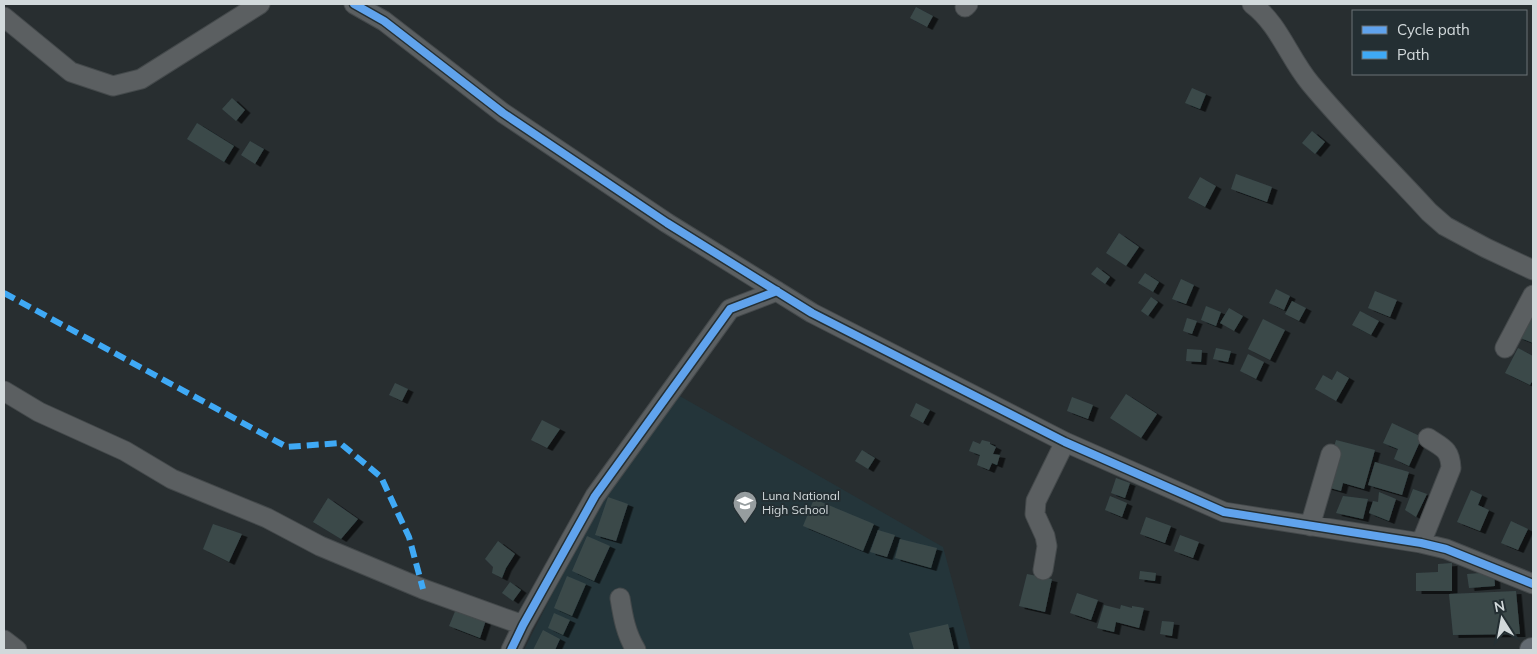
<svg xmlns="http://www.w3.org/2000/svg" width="1537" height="654" viewBox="0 0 1537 654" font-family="Mulish,sans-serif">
  <defs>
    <filter id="shadow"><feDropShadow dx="5.5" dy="3" stdDeviation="0" flood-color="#0009"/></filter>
  </defs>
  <rect width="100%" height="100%" fill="#282e30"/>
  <path fill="#24353a" d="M678 395 943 547 971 650H524L599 501Z"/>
  <path fill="#3a494a" filter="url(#shadow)" d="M916 7 933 16 927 27 910 18Z
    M1192 88 1206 94 1200 109 1185 103Z
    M232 98 245 110 236 121 222 109Z
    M197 123 234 146 224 162 187 139Z
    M1312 131 1325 142 1315 154 1302 143Z
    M250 141 264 149 255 164 241 155Z
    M1236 174 1272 187 1267 202 1231 189Z
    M1200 177 1216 186 1205 207 1188 198Z
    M1119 233 1139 247 1126 266 1106 253Z
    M1097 267 1110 277 1105 284 1091 274Z
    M1145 273 1159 282 1153 292 1138 283Z
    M1181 279 1194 285 1186 304 1172 299Z
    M1276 289 1290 296 1284 310 1269 303Z
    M1375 291 1397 300 1390 317 1368 308Z
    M1151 297 1158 302 1148 316 1141 311Z
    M1533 300V343L1518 337Z
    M1292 301 1306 308 1299 321 1285 314Z
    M1206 306 1221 312 1216 326 1201 320Z
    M1229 308 1243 316 1234 331 1220 323Z
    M1360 311 1379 321 1371 335 1352 325Z
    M1187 318 1197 321 1192 334 1183 331Z
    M1263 319 1285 330 1270 360 1248 349Z
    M1216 348 1231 351 1228 362 1213 359Z
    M1518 348 1533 356V380L1530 385 1505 373Z
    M1187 349 1202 350 1201 362 1186 361Z
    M1248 354 1264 362 1256 379 1240 371Z
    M1337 371 1349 378 1336 401 1315 389 1323 375 1332 380Z
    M395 383 408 389 402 401 389 395Z
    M1126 394 1157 414 1141 438 1110 418Z
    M1072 397 1093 405 1088 419 1067 411Z
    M916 403 930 410 923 423 910 416Z
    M542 420 560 429 547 448 531 440Z
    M1392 423 1422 437 1409 466 1394 459 1398 449 1383 443Z
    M982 440 990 442V444L996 447 993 454 1000 455 997 465 992 463 989 470 977 465 980 455 969 451 973 441 980 444Z
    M1336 440 1375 450 1364 489 1343 483 1341 491 1323 486Z
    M862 450 875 458 868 469 855 461Z
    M1375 462 1409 472 1402 495 1368 485Z
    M1116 478 1130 483 1125 498 1111 493Z
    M1413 489 1427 494 1416 517 1405 510Z
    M1471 490 1482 495 1478 505 1489 510 1480 531 1457 522Z
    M1379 492 1396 499 1389 521 1369 513 1373 501 1378 502Z
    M1110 496 1127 503 1122 517 1105 510Z
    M1343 496 1368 499 1363 519 1336 513Z
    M608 497 628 504 616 541 595 535Z
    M328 498 358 519 341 539 313 522Z
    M814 499 874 524 863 551 803 526Z
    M1146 517 1171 526 1165 543 1140 534Z
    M1511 521 1528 529 1518 550 1501 543Z
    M213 524 242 534 229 562 203 549Z
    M878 530 895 535 887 557 870 552Z
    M1180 535 1199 542 1193 558 1174 551Z
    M587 536 610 546 594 581 572 571Z
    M900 539 937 548 931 568 895 558Z
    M498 541 515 554 506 568 502 578 492 573 493 567 485 559Z
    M1452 563V591H1416V573L1438 572V564Z
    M1140 571 1156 573 1155 581 1139 579Z
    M1494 572 1495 586 1469 588 1467 574Z
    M1027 574 1052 579 1045 612 1019 606Z
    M567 576 586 584 572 616 554 608Z
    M510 582 521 590 513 601 502 593Z
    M1516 591 1520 634 1453 635 1449 594Z
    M1077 593 1098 600 1091 620 1070 613Z
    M1104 605 1120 609 1121 605 1132 608V606L1144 608 1139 628 1116 622 1114 632 1097 628Z
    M456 609 486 620 480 638 449 626Z
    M554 613 570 620 563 635 548 628Z
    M1162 621 1174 622 1172 636 1160 634Z
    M948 624 954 649 914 650 909 633Z
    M543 630 560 639 555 650H533Z"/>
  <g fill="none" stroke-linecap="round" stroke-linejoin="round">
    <defs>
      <path id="minor" d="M354 4 384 21 503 113 667 223 812 313 1065 442 1224 512 1421 543 1446 549 1533 584
        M1252 4C1279 24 1289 58 1310 83 1347 128 1390 169 1429 212L1445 226 1486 248 1533 270
        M965 7 968 4
        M4 17 71 72 113 86 141 79 260 4
        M1505 348 1533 295
        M4 391 39 412 125 451 172 479 267 518 320 546 423 589 523 625
        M1310 526 1331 454
        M1421 543 1451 468C1450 449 1443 448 1428 438
        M1043 570 1047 546 1045 536 1035 514 1036 501 1065 442
        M620 598C623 617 626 634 636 650
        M4 640 17 650
        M511 650 523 625 595 496 730 309 777 291"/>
      <path id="major" d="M1532 650H1533"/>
    </defs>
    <use href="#minor" stroke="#44494b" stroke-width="21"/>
    <use href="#major" stroke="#44494b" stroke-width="26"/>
    <use href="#minor" stroke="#5b5f61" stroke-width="19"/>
    <use href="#major" stroke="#636a71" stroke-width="24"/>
    <path stroke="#3fa9f5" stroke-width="6" stroke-dasharray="12 6" stroke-linecap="butt" d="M4 293 287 447 340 443 381 477 409 537 423 589"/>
    <defs>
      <path id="cycleway" d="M354 4 384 21 503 113 667 223 812 313 1065 442 1224 512 1421 543 1446 549 1533 584
        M511 650 523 625 595 496 730 309 777 291"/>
    </defs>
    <use href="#cycleway" stroke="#242f33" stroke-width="11"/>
    <use href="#cycleway" stroke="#60a3ed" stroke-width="8"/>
  </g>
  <defs>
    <symbol id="school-pin" viewBox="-11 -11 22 30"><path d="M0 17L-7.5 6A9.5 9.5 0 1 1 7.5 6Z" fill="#969d9f" stroke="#242f33"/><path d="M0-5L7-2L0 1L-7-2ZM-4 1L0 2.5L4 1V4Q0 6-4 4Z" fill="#fff"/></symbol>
  </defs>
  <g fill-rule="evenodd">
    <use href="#school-pin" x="731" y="489" width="28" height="38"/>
  </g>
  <g text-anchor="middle" stroke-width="4" stroke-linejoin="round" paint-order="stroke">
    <g font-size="12" fill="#d2d9db" stroke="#242f33" text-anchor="start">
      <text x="762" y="500">Luna National<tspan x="762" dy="14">High School</tspan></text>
    </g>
  </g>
  <rect width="1537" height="654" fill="none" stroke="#d2d9db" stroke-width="10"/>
  <rect x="1352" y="10" width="175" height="65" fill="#242f33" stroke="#6a7376"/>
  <rect x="1362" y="26" width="25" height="8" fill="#60a3ed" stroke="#6a7376"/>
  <text x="1397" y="35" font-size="15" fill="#d2d9db">Cycle path</text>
  <rect x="1362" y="51" width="25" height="8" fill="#3fa9f5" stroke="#6a7376"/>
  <text x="1397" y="60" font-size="15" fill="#d2d9db">Path</text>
  <g transform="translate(1502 619) rotate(349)" stroke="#242f33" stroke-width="4" paint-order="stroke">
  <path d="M0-4L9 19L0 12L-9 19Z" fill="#d2d9db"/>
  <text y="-8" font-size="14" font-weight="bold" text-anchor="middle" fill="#d2d9db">N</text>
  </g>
</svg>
